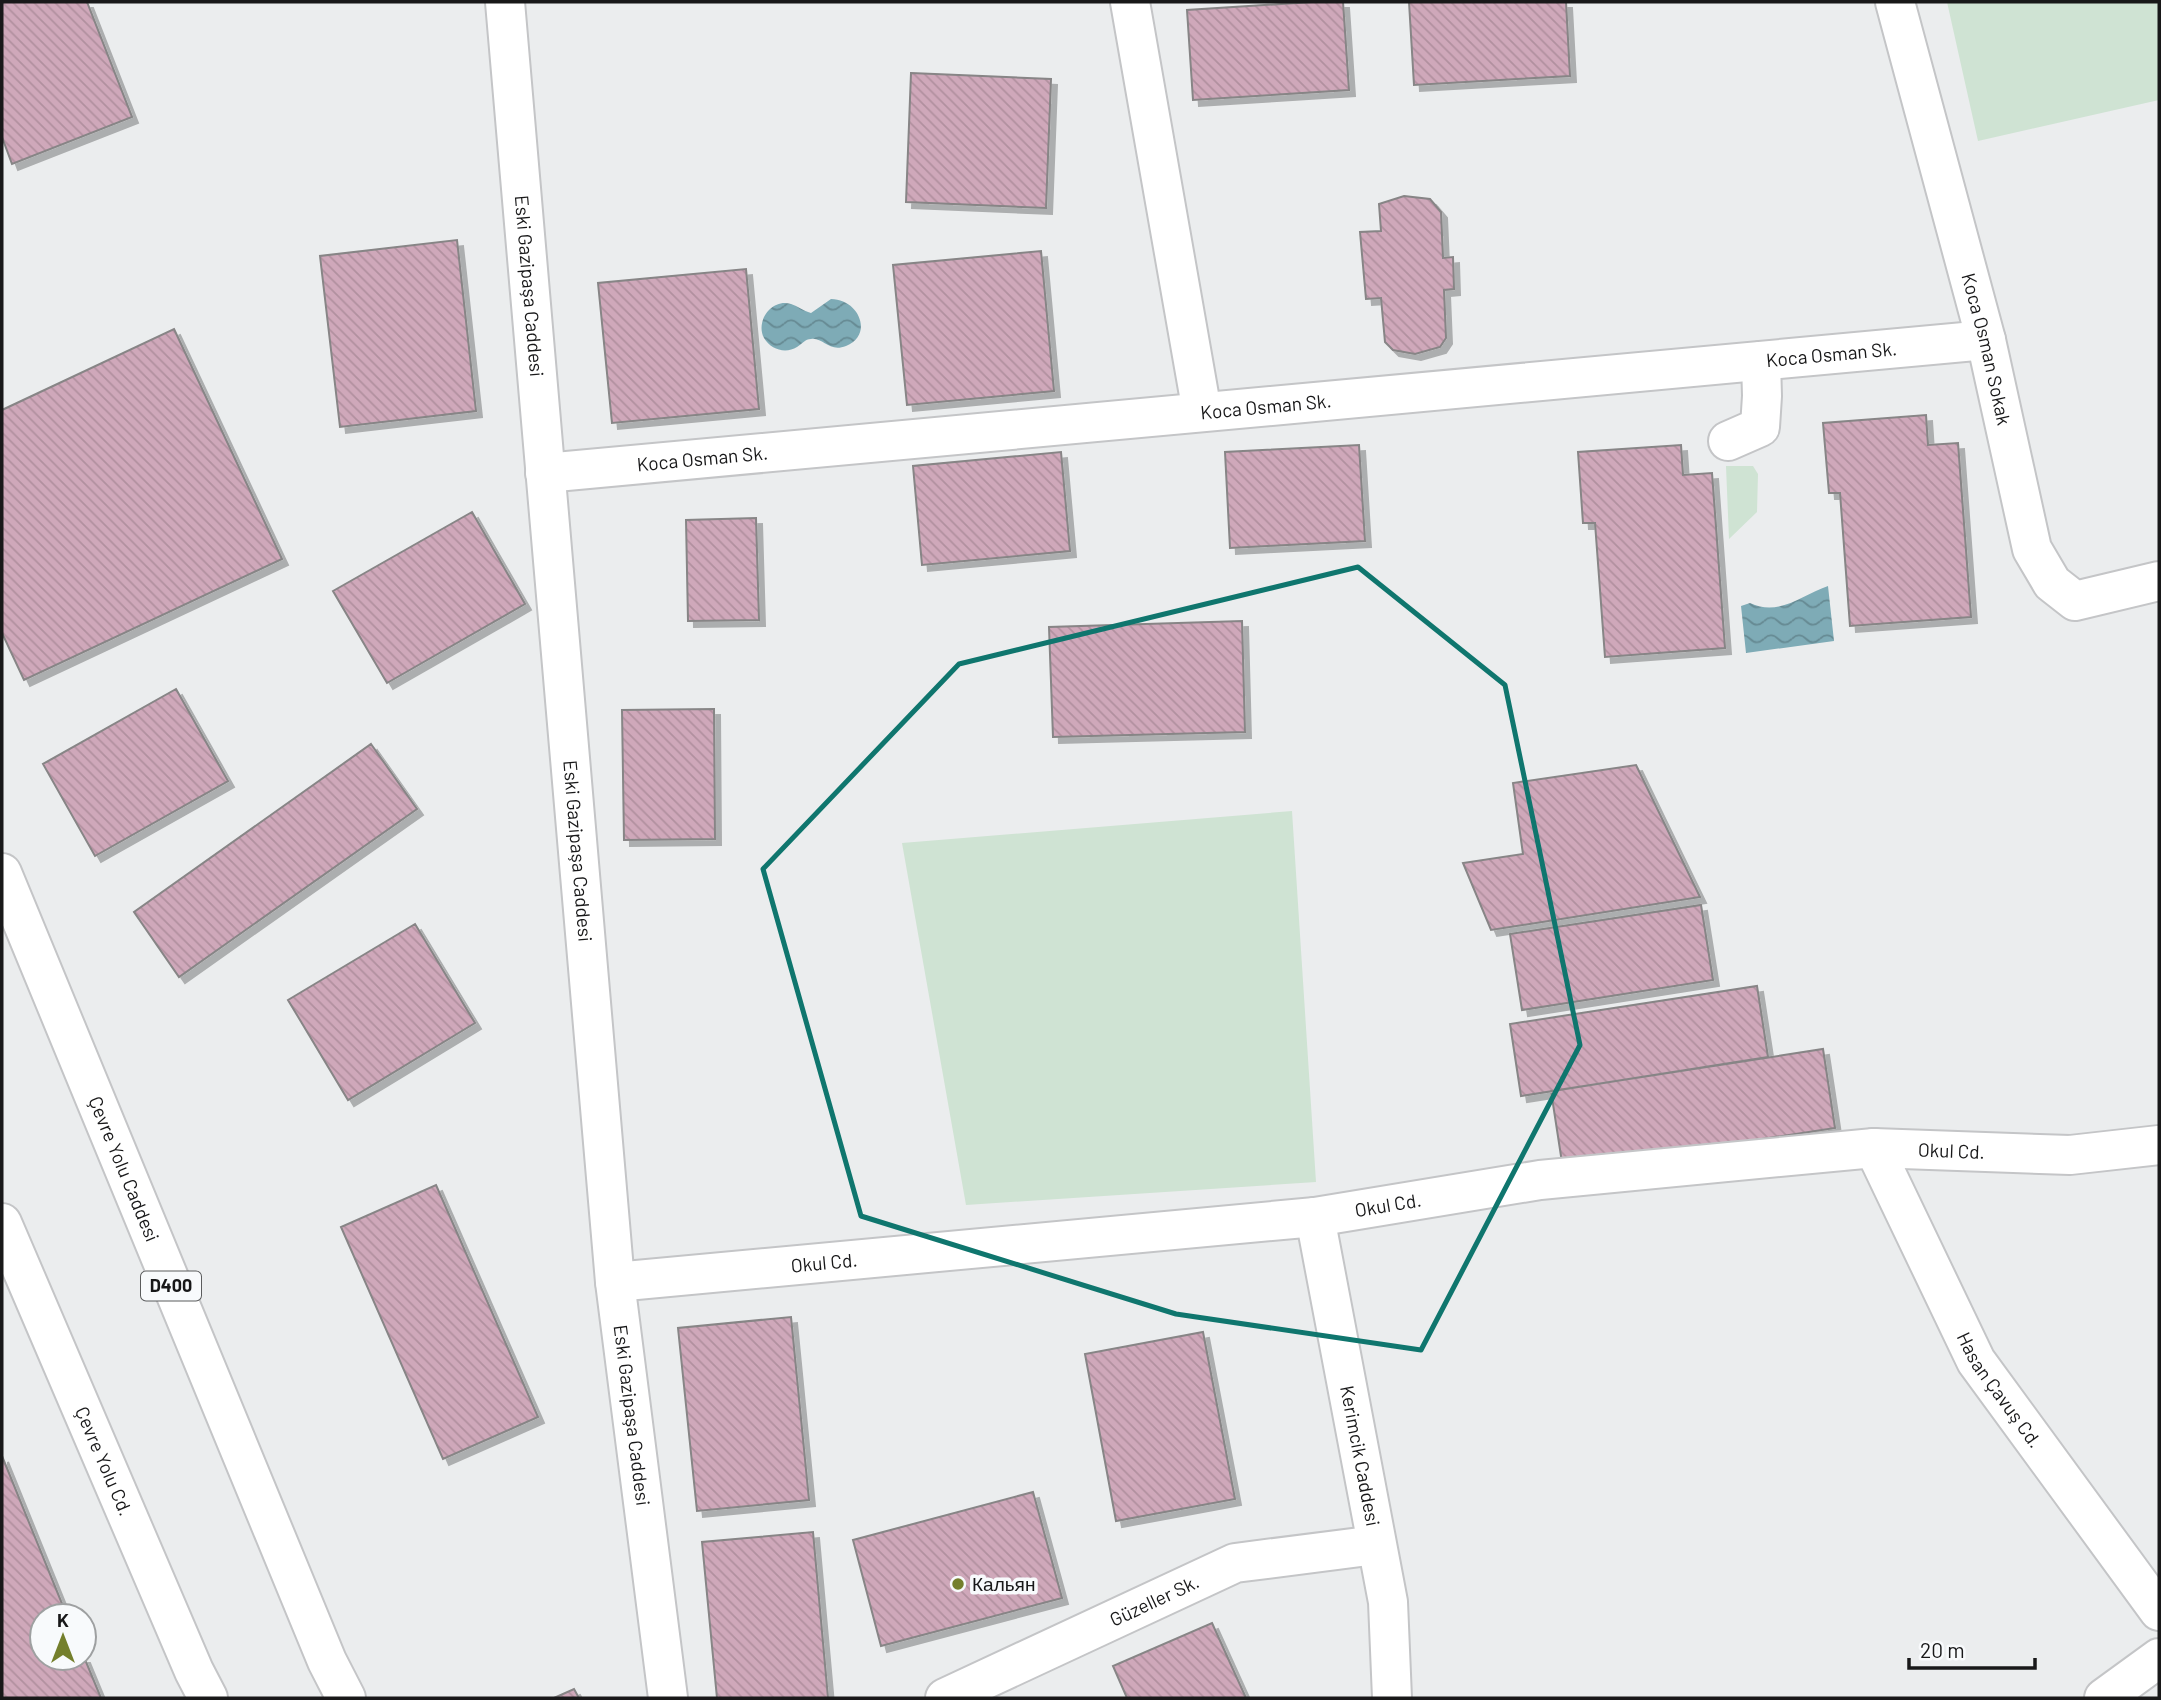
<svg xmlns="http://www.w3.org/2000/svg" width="2161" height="1700" viewBox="0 0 2161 1700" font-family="Barlow,sans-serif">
  <defs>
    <pattern id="water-waves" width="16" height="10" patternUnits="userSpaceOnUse" patternTransform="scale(1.75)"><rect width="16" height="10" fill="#7eabb6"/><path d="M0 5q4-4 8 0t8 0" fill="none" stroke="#668a93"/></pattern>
    <pattern id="building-back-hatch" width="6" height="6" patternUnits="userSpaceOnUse" patternTransform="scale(1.75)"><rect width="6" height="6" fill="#cfa8ba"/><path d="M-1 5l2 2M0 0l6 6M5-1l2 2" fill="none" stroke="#b1909f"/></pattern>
    <filter id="shadow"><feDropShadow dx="6" dy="6" stdDeviation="0" flood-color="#0004"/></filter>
  </defs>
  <rect width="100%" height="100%" fill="#ebedee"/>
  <path fill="#cfe3d3" d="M1947 2H2159V100L1978 141Z
    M1726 466H1753L1758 474 1757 512 1729 539Z
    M1292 811 1316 1182 966 1205 902 843Z"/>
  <path fill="url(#water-waves)" d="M831 299C859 299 874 335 846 346 829 353 823 337 811 339 805 339 802 344 797 347 786 354 771 350 764 338 755 321 772 298 791 304 798 306 803 311 811 313Z
    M1828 586 1834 641 1746 653 1741 606 1750 603C1779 617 1802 595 1828 586Z"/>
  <path fill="url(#building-back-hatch)" stroke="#878586" stroke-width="2" filter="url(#shadow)" d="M2 2H87L132 117 12 164 2 137Z
    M1312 2H1343L1349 90 1193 100 1187 10Z
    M1409 2H1566L1570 76 1414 85Z
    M911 73 1051 79 1046 208 906 202Z
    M1404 196 1430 199 1441 212 1443 258 1453 257 1454 289 1444 290 1446 338 1440 347 1415 354 1393 350 1385 342 1381 298 1366 299 1360 232 1381 231 1379 204Z
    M457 240 476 411 340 427 320 256Z
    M1041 251 1054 391 907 405 893 265Z
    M746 269 759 409 612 423 598 283Z
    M174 329 282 559 24 680 2 633V410Z
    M1926 415 1928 445 1958 443 1971 617 1850 626 1840 493H1829L1823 423Z
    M1359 445 1365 541 1230 548 1225 452Z
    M1681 445 1683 475 1712 473 1725 648 1605 657 1595 523H1583L1578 452Z
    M1061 452 1070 551 922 565 913 466Z
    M472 512 525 604 387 683 333 591Z
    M756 518 759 620 688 621 686 520Z
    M1242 621 1245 732 1053 737 1049 627Z
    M176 689 228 781 95 856 43 764Z
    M714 709 715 839 624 840 622 710Z
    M371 744 417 809 179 977 134 912Z
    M1636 765 1700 897 1491 930 1463 863 1523 854 1513 783Z
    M1701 905 1713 980 1522 1010 1510 934Z
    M415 924 475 1023 348 1100 288 1000Z
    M1757 986 1768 1057 1521 1096 1510 1024Z
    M1823 1049 1835 1128 1563 1169 1551 1091Z
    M436 1185 538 1417 443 1459 341 1227Z
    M791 1317 809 1500 697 1511 678 1328Z
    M1203 1332 1235 1499 1116 1521 1085 1354Z
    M2 1456 67 1616H42V1658L84 1657 101 1698H2Z
    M1033 1492 1062 1598 881 1646 853 1540Z
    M813 1532 828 1698H717L702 1542Z
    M1212 1623 1246 1698H1127L1113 1666Z
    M574 1689 579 1698H554Z"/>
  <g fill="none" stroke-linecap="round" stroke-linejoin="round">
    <defs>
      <g id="minor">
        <path id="s1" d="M505 2 615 1282 668 1698"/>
        <path d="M1130 2 1202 412"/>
        <path id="s2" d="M1895 2 1986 340 2032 549 2052 583 2075 601 2159 581"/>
        <path d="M1728 441 1760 427 1762 396 1761 361"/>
        <path id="s3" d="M545 473 1986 340"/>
        <path id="s4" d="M1874 1148 1976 1361 2159 1611"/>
        <path id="s5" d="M1315 1217 1388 1602 1392 1698"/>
        <path id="s6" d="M615 1282 1315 1217 1540 1180 1874 1148 2070 1155 2159 1145"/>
        <path id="s7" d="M945 1698 1235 1563 1376 1545"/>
        <path d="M2104 1698 2159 1658"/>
      </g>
      <g id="highway">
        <path id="s8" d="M2 873 327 1661 346 1698"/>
        <path id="s9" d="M2 1223 194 1671 208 1698"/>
      </g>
    </defs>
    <use href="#minor" stroke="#c4c5c7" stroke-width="42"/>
    <use href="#highway" stroke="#c4c5c7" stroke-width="42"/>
    <use href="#minor" stroke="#fff" stroke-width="38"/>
    <use href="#highway" stroke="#fff" stroke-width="38"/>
  </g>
  <path fill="none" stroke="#0f766e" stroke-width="5" stroke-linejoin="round" d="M1358 567 1505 685 1580 1045 1421 1350 1176 1314 861 1216 763 869 959 664Z"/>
  <circle fill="#747f2c" stroke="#f8fafc" stroke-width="2.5" cx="958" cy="1584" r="7"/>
  <g text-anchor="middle" stroke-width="7" stroke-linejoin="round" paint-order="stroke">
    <rect fill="#f8fafc" stroke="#5b5c5d" stroke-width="2" x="141" y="1271.5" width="60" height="29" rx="5"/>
    <g font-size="18" font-weight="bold" fill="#181819">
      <text x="171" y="1292">D400</text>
    </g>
    <g font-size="19" fill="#181819" stroke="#f8fafc">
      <text dy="7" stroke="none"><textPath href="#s1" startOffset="285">Eski Gazipaşa Caddesi</textPath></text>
      <text dy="7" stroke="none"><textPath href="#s2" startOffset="359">Koca Osman Sokak</textPath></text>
      <text dy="7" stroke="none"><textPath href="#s3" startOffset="1292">Koca Osman Sk.</textPath></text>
      <text dy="7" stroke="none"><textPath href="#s3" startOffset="724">Koca Osman Sk.</textPath></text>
      <text dy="7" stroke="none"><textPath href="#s3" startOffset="158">Koca Osman Sk.</textPath></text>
      <text dy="7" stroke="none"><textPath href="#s1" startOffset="852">Eski Gazipaşa Caddesi</textPath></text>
      <text dy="7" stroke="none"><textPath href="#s6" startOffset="1344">Okul Cd.</textPath></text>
      <text dy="7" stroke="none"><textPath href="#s8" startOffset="320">Çevre Yolu Caddesi</textPath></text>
      <text dy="7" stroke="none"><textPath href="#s6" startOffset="777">Okul Cd.</textPath></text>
      <text dy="7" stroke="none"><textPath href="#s6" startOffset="210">Okul Cd.</textPath></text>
      <text dy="7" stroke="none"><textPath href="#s4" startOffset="273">Hasan Çavuş Cd.</textPath></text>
      <text dy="7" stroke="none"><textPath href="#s1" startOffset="1419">Eski Gazipaşa Caddesi</textPath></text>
      <text dy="7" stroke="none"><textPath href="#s5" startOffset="243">Kerimcik Caddesi</textPath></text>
      <text dy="7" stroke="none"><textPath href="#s9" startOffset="259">Çevre Yolu Cd.</textPath></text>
      <text dy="7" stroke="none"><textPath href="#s7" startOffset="231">Güzeller Sk.</textPath></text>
    </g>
    <g font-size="19" fill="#181819" stroke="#f8fafc" text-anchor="start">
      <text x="972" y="1591">Кальян</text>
    </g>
  </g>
  <rect width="2161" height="1700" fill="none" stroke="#181819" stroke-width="7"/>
  <g transform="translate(63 1637)"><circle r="33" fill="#f8fafc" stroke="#9ea0a1" stroke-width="2"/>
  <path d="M0-5L12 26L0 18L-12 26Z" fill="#747f2c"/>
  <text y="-10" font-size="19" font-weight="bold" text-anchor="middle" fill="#181819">K</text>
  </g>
  <path d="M1909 1658v10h126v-10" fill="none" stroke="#181819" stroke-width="3.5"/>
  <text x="1920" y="1658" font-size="21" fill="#181819" stroke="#f8fafc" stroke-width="5" paint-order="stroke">20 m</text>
</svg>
